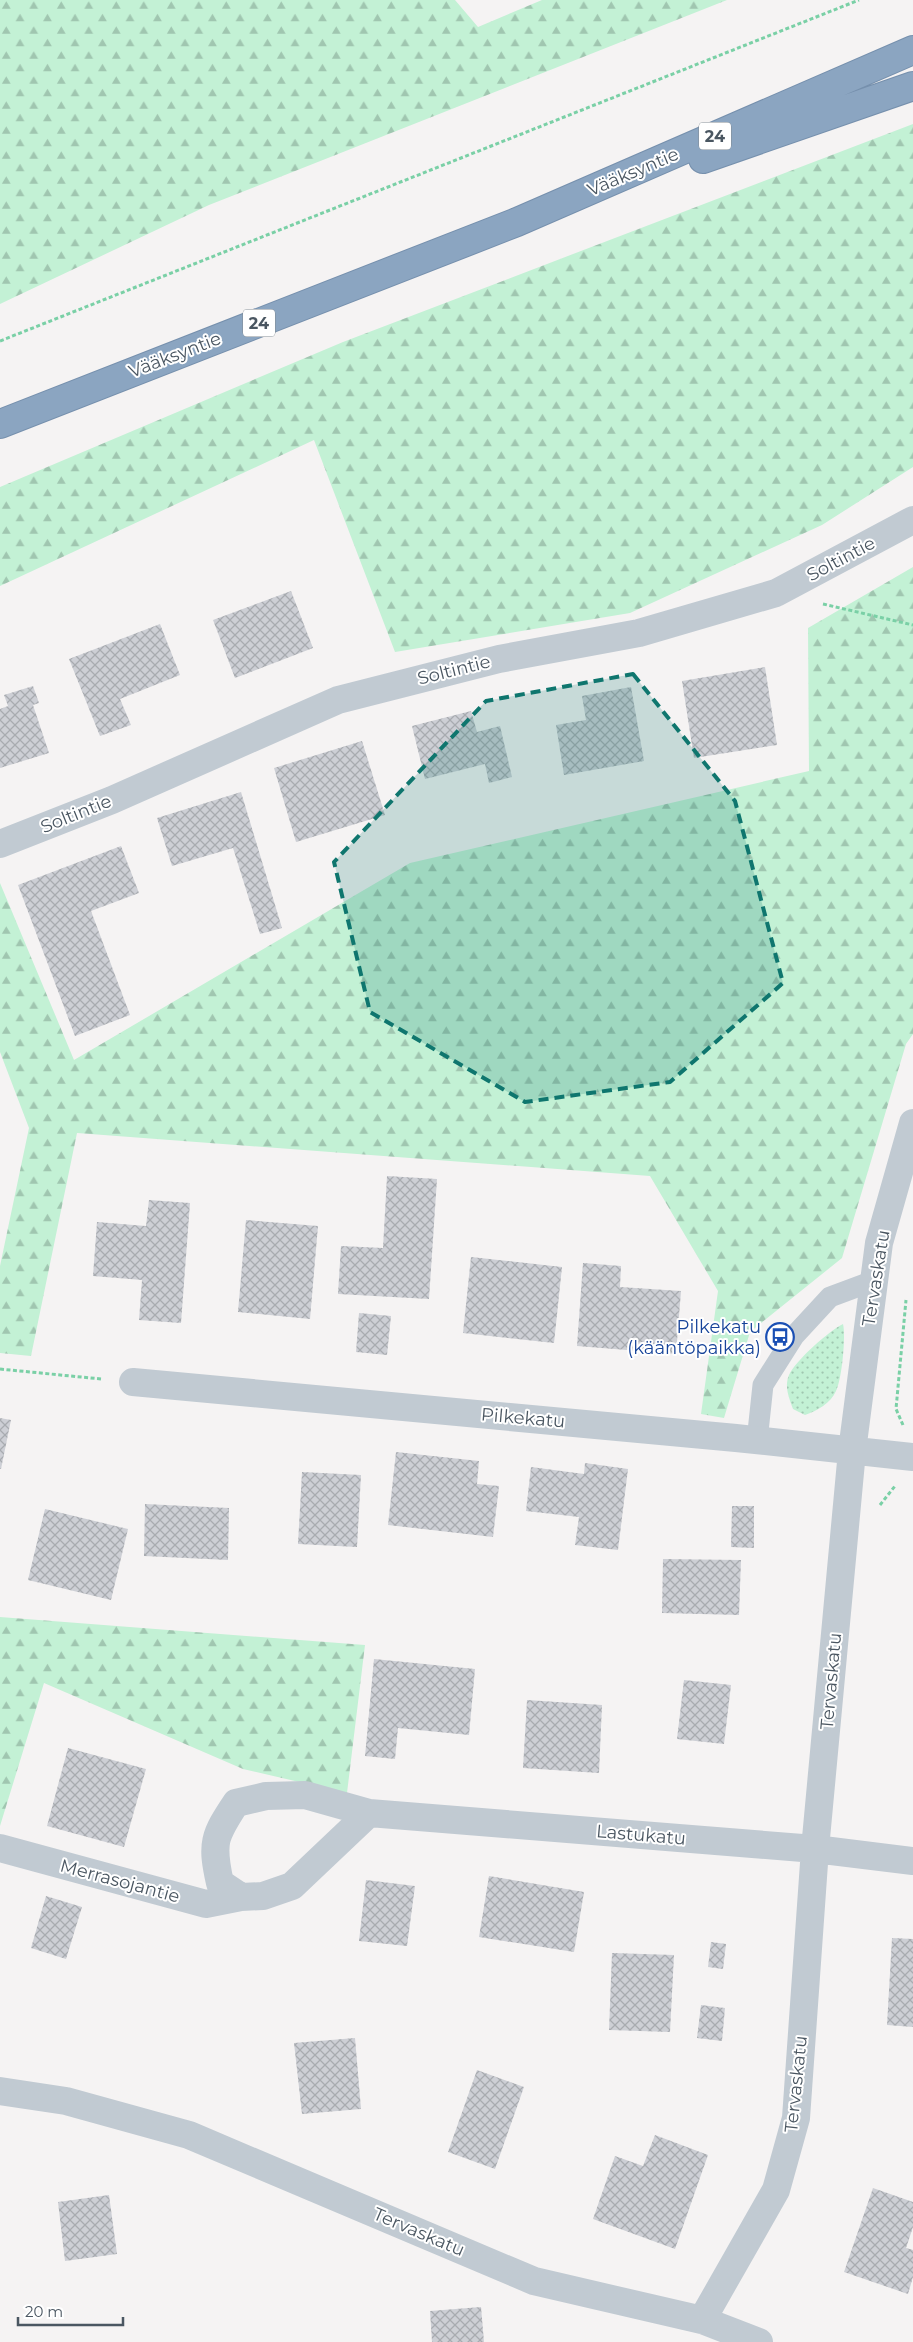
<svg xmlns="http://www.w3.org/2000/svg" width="913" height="2342" viewBox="0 0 913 2342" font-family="Montserrat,sans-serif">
  <defs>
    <pattern id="grass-dots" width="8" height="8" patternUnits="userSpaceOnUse" patternTransform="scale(1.25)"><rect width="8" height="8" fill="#c3f1d5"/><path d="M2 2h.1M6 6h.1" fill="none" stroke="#a0c6b0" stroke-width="1.8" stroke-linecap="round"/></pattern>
    <pattern id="forest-firs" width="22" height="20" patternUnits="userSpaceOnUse" patternTransform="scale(1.25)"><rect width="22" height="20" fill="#c3f1d5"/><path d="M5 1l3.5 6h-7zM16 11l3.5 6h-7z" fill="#a0c6b0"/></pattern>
    <pattern id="building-cross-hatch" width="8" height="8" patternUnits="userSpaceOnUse" patternTransform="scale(1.25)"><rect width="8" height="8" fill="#cdcfd5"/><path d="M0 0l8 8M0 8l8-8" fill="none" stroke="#a8abb0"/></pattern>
  </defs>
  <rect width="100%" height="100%" fill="#f5f3f3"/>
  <path fill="url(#grass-dots)" d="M843 1324C846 1336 842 1379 836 1391 831 1403 817 1411 805 1415L793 1409C789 1398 784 1386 789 1375 796 1360 829 1331 843 1324Z"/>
  <path fill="url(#forest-firs)" d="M0 0H455L478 27 542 0H727L209 205 0 304Z
    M913 124V467L822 525 630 613 395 652 314 440 0 586V487L343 342Z
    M913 567V1034L906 1044 842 1258 750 1332 724 1418 701 1414 718 1291 650 1176 77 1133 31 1356 0 1353V1266L29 1128 0 1052V883L74 1060 410 863 809 771 808 628Z
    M0 1617 365 1645 347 1793 243 1769 44 1683 0 1826Z"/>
  <path fill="url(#building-cross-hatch)" d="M291 591 313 648 235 678 213 620Z
    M160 624 180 675 120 699 131 725 100 736 69 659Z
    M765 667 777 745 694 758 682 681Z
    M33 686 39 703 33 705 49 753 0 768V709L8 706 4 695Z
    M631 687 644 761 564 775 556 725 586 720 582 696Z
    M471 711 477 732 500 726 512 777 489 783 485 764 425 779 412 726Z
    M362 741 385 815 296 842 274 768Z
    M241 792 282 928 260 934 233 848 172 866 157 818Z
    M121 846 139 893 91 911 130 1015 75 1036 18 885Z
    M387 1176 437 1179 429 1299 338 1294 341 1246 383 1248Z
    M149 1200 190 1203 181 1323 139 1320 142 1280 93 1276 97 1222 146 1226Z
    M246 1220 318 1226 310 1319 238 1312Z
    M471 1257 562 1267 554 1343 463 1333Z
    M583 1263 621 1266 620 1287 681 1291 676 1354 577 1346Z
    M359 1313 391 1316 387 1355 356 1352Z
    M0 1418 11 1420 1 1469H0Z
    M396 1452 479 1461 477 1484 499 1486 493 1537 388 1525Z
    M585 1463 628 1469 618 1550 575 1545 579 1517 526 1511 531 1467 584 1474Z
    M302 1472 361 1475 357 1547 298 1544Z
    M145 1504 229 1508 228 1560 144 1556Z
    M732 1506H754V1548L731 1547Z
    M45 1509 128 1529 111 1600 28 1580Z
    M663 1559 741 1560 739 1615 662 1613Z
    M374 1659 475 1669 469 1735 398 1728 395 1759 365 1756Z
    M684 1680 731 1685 724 1744 677 1739Z
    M527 1700 602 1705 599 1773 523 1768Z
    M68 1748 146 1769 124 1847 47 1826Z
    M489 1876 584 1892 574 1952 479 1937Z
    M366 1880 415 1886 407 1946 359 1941Z
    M46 1896 82 1907 66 1959 31 1948Z
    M892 1938 913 1939V2027L887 2025Z
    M711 1942 726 1944 723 1969 708 1967Z
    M612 1953 674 1955 670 2032 609 2030Z
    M701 2005 725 2008 722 2041 697 2038Z
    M355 2038 361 2109 302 2114 294 2043Z
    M477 2070 524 2087 495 2169 448 2152Z
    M655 2135 708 2155 675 2249 593 2219 615 2156 643 2166Z
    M873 2188 913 2202V2227L906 2248 913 2250V2277L908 2294 844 2272Z
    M109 2195 117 2254 65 2261 58 2202Z
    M481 2307 484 2342H432L430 2311Z"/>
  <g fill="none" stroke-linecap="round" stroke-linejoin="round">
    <defs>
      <path id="highway" d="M703 159 913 86
        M0 424 517 222 913 50"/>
    </defs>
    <use href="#highway" stroke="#7690ad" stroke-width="30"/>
    <path stroke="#7ad0a6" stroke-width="3" stroke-dasharray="4 2.5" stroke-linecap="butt" d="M0 341 859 0
      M823 604 913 625
      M0 1369 101 1379
      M903 1425 896 1409 906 1300
      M880 1505 895 1486"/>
    <path stroke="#c1cad2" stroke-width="21" d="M757 1441 763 1385 794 1336 830 1297 873 1281"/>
    <path stroke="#c1cad2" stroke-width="28" d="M0 844 112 800 338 700 499 659 639 633 776 593 913 520
      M133 1382 736 1438 913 1457
      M369 1813 292 1886 263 1896 241 1897 220 1883C211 1843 214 1836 236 1803L266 1796 305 1795 369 1813 815 1849 913 1861
      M0 1848 206 1904 241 1897
      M0 2091 66 2101 189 2135 534 2281 702 2320 759 2342
      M702 2320 776 2190 796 2118 815 1849 852 1451 879 1243 913 1123"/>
    <use href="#highway" stroke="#8ba5c1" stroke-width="28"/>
  </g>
  <path fill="#0f766e" fill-opacity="0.2" stroke="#0f766e" stroke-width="4" stroke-dasharray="10 6" stroke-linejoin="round" d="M633 674 735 801 783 983 670 1082 525 1102 370 1012 334 862 486 701Z"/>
  <defs>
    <symbol id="bus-ring" viewBox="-11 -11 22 22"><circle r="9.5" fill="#fff" stroke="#1a4fb4" stroke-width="1.5"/><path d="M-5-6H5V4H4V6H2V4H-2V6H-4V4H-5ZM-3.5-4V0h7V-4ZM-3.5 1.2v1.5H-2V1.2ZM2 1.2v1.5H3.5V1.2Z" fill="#1a4fb4"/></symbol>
  </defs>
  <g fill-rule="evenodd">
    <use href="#bus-ring" x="764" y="1321" width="32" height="32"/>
  </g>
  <g text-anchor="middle" stroke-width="4" stroke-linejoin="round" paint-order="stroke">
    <g fill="#fff" stroke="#808990" stroke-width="1">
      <rect x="699" y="122.5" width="32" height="27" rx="4"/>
      <rect x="243" y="309.5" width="32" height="27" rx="4"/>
    </g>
    <g font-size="16" font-weight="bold" fill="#4a5661">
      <text x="715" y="142">24</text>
      <text x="259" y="329">24</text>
    </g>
    <g font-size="18" fill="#4a5661" stroke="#fff">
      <text transform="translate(633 172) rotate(-23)" y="6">Vääksyntie</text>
      <text transform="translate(175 355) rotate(-21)" y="6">Vääksyntie</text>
      <text transform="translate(841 559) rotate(-28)" y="6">Soltintie</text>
      <text transform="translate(454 670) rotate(-14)" y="6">Soltintie</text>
      <text transform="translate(76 814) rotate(-22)" y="6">Soltintie</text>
      <text transform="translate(876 1278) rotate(-81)" y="6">Tervaskatu</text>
      <text transform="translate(523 1418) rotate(5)" y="6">Pilkekatu</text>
      <text transform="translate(831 1681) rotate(-85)" y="6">Tervaskatu</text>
      <text transform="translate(641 1835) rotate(5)" y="6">Lastukatu</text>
      <text transform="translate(120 1881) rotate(15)" y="6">Merrasojantie</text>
      <text transform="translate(796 2084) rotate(-84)" y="6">Tervaskatu</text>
      <text transform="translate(419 2232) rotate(23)" y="6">Tervaskatu</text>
    </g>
    <g font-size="18" fill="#164399" stroke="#fff" text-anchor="end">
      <text x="761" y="1333">Pilkekatu<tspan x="761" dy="21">(kääntöpaikka)</tspan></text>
    </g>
  </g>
  <path d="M18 2317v8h105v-8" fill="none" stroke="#4a5661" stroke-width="2.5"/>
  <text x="25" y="2317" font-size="15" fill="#4a5661" stroke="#ffffff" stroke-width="4" paint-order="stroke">20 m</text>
</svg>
